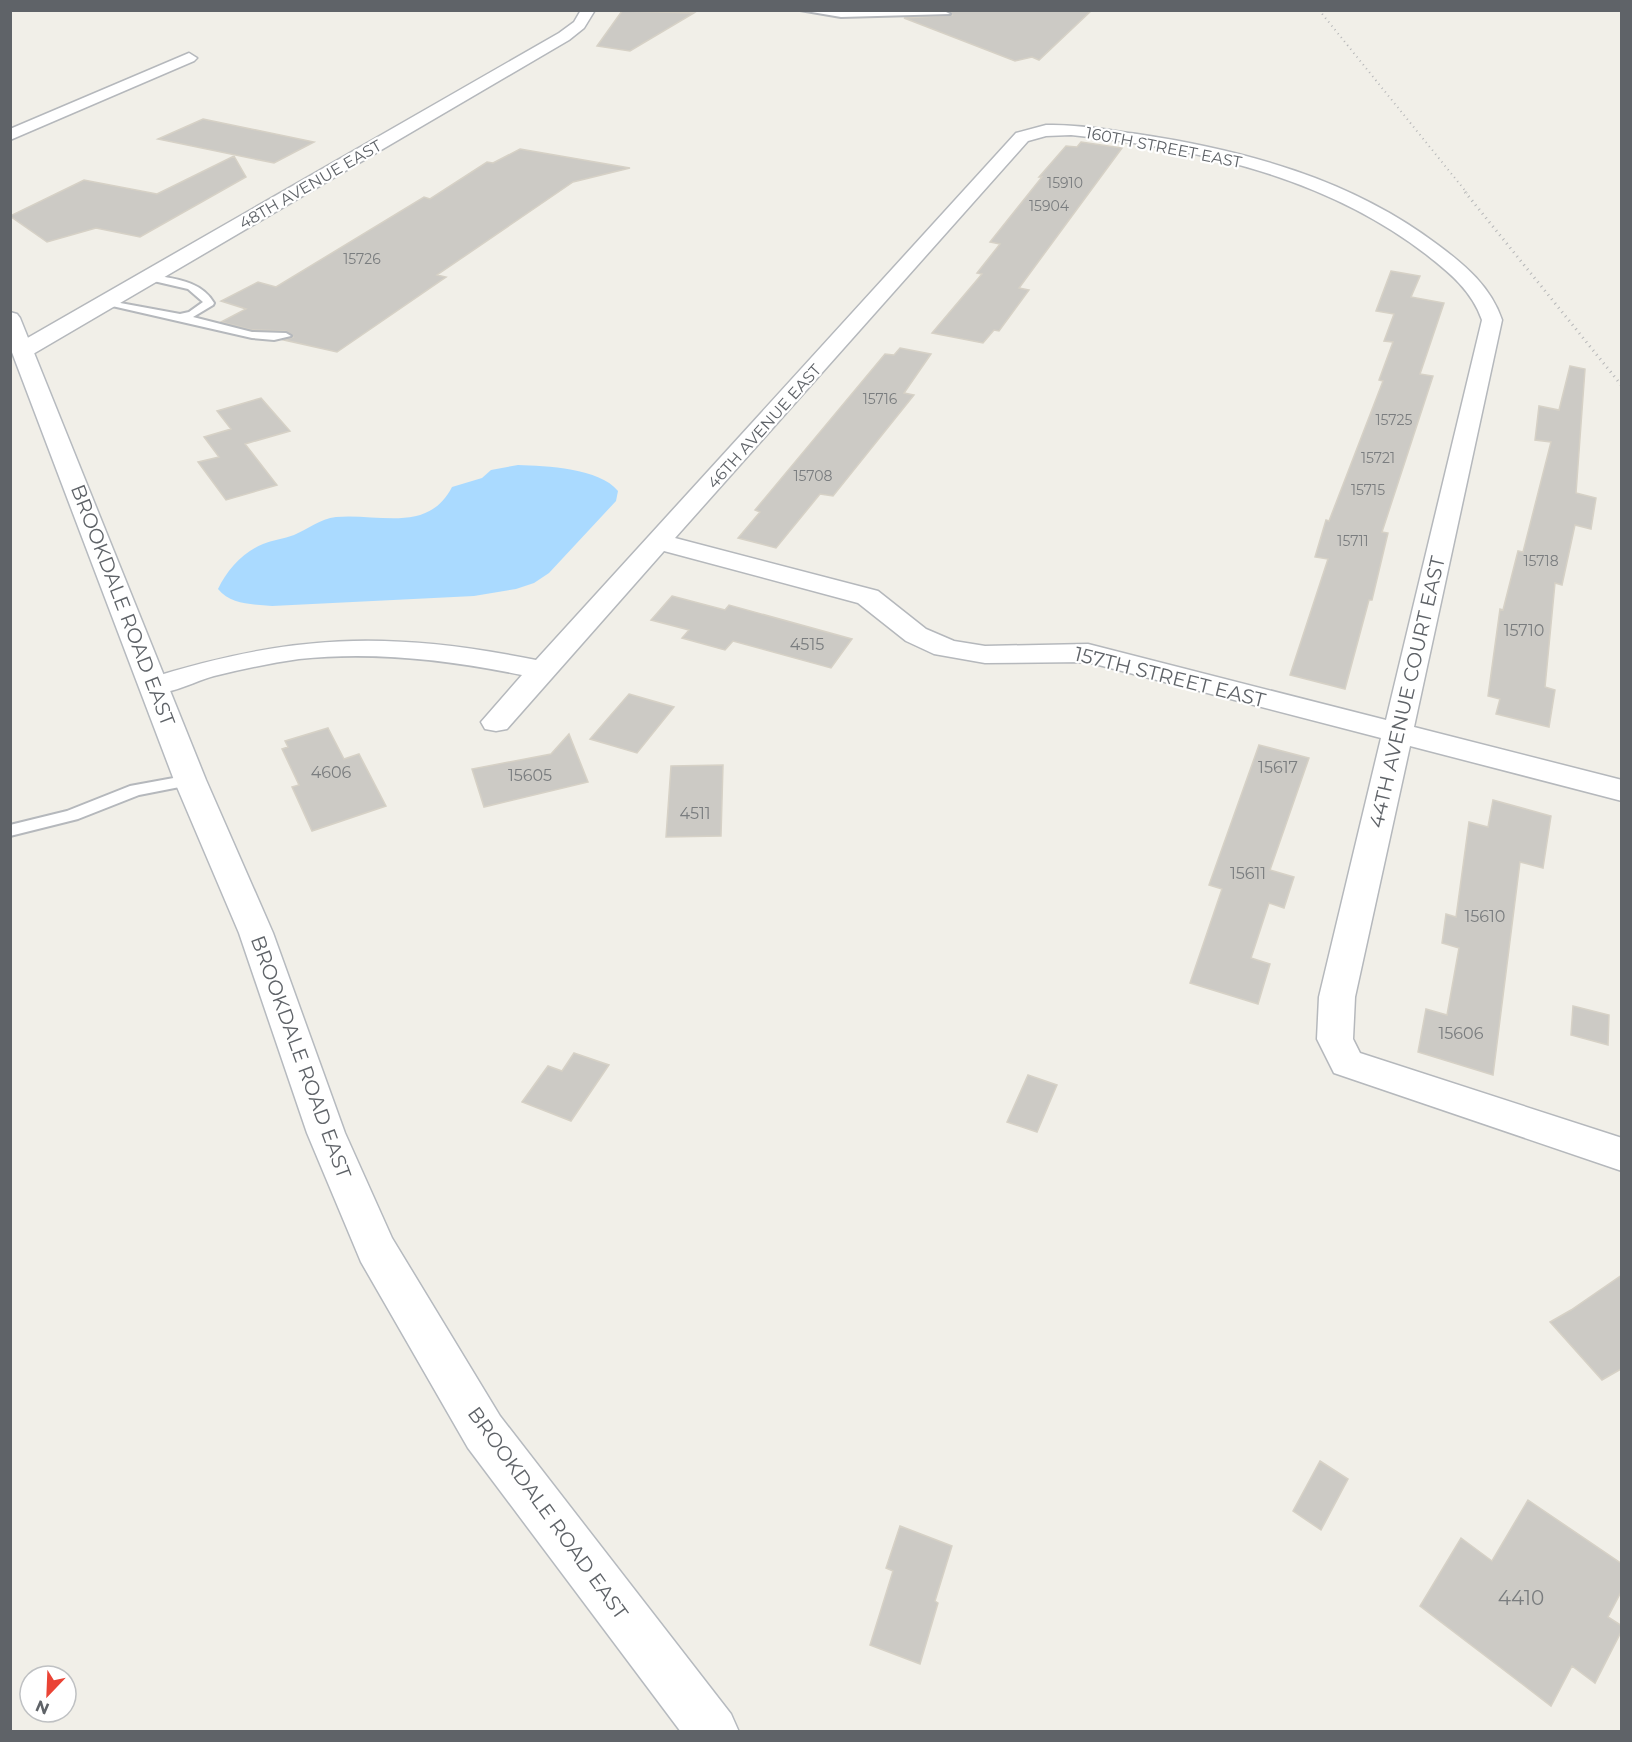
<svg xmlns="http://www.w3.org/2000/svg" width="1632" height="1742" viewBox="0 0 1632 1742" font-family="Montserrat,sans-serif">
  <rect width="100%" height="100%" fill="#f1efe8"/>
  <path fill="#aadaff" d="M518 465C546 466 600 468 618 491L616 501 549 573 534 583 516 589 474 596 272 606C252 604 231 605 218 589 227 570 243 552 263 544 272 540 284 539 294 535 308 529 320 519 336 517 378 513 428 534 452 487L482 478 491 470Z"/>
  <path fill="#cccac5" stroke="#d6d1c6" stroke-width="1.5" d="M948 10H1092L1039 60 1032 57 1015 61 904 18 952 15Z
    M622 11 694 13 630 51 597 46Z
    M203 119 314 142 274 163 158 139Z
    M1081 142 1122 148 1019 288 1029 290 999 331 994 330 983 343 932 333 982 274 977 273 1000 244 990 242 1042 177H1039L1066 146 1077 147Z
    M520 149 630 168 573 182 437 275 446 277 337 352 284 340 293 337 286 331 252 330 221 322 246 309 221 301 258 282 276 287 424 197 430 199 487 162 493 163Z
    M234 156 246 177 140 237 96 228 47 242 10 216 84 180 157 194Z
    M1391 271 1420 276 1411 297 1444 303 1420 374 1433 376 1382 532 1388 533 1372 600H1369L1345 689 1290 675 1328 559 1315 557 1326 520 1329 521 1383 381 1379 380 1393 342 1384 341 1394 314 1376 311Z
    M900 348 931 354 904 393 914 395 833 496 820 494 776 548 738 538 760 512 755 510 885 354 894 355Z
    M1570 366 1585 369 1576 493 1596 498 1591 529 1575 525 1562 585 1555 583 1545 687 1555 690 1549 727 1496 714 1500 699 1488 696 1500 609 1503 610 1518 551 1523 552 1551 442 1535 440 1539 406 1559 410Z
    M261 398 290 431 245 444 277 485 226 500 198 462 219 457 204 437 231 429 217 411Z
    M672 596 725 610 729 605 852 639 831 668 733 641 725 650 682 638 689 630 651 620Z
    M629 694 674 707 637 753 590 739Z
    M328 728 344 759 359 754 386 806 312 831 292 787 299 785 282 749 288 747 285 741Z
    M569 734 588 782 484 807 472 769 551 754Z
    M1259 745 1309 758 1270 870 1294 877 1284 908 1269 903 1251 958 1270 964 1258 1004 1190 983 1222 889 1209 885Z
    M723 765 721 836 666 837 671 766Z
    M1493 800 1551 816 1543 868 1520 862 1493 1075 1418 1052 1426 1009 1447 1015 1459 948 1442 943 1446 914 1456 917 1469 822 1488 827Z
    M1573 1006 1609 1015 1608 1045 1571 1035Z
    M574 1053 609 1065 571 1121 522 1102 548 1066 562 1071Z
    M1028 1075 1057 1085 1037 1132 1007 1122Z
    M1622 1275 1621 1369 1602 1380 1550 1322 1571 1310Z
    M1320 1461 1348 1479 1321 1530 1293 1511Z
    M1528 1500 1622 1564V1590L1608 1617 1622 1626V1630L1595 1683 1572 1666 1551 1706 1420 1606 1461 1538 1492 1561Z
    M900 1526 952 1546 935 1601 938 1603 920 1664 870 1645 893 1571 886 1568Z"/>
  <g fill="none" stroke-linecap="round" stroke-linejoin="round">
    <defs>
      <path id="lane" d="M800 10 946 12 950 14 841 17Z
        M149 274C173 279 201 280 214 303L213 305 193 317 252 332 286 333 291 336 274 340 252 338 99 303 104 300 180 314 189 312 203 302 188 289 145 279 144 277Z
        M190 775 198 780 195 784 139 795 78 819 10 836V825L67 811 130 786Z"/>
      <path id="street" d="M581 10H595L584 28 569 40 33 354H17L14 349 17 344 559 33 574 22Z
        M189 53 197 58 194 61 10 140V129Z
        M1046 125C1077 124 1107 130 1137 134 1244 150 1351 179 1438 245 1465 265 1491 287 1502 320L1414 727 1622 780V801L1410 746 1355 997 1353 1039 1360 1053 1622 1138V1171L1334 1073 1317 1039 1319 997 1381 738 1087 662 985 663 934 654 906 641 858 603 664 551 507 729 496 731 485 729 481 722 522 675C449 660 374 651 299 659 271 663 242 669 214 676 192 682 166 698 144 692L140 686 144 680C289 634 387 630 536 660L1016 133ZM1071 135C1196 148 1325 176 1427 255 1450 273 1472 291 1482 320L1386 720 1088 644 985 646 954 641 926 629 878 591 675 538 1028 141 1046 136Z"/>
      <path id="secondary" d="M10 312 17 314 20 318 206 780 273 933 345 1133 392 1238 500 1416 731 1714 739 1732H681L468 1448 361 1262 307 1133 239 933 174 780 10 347Z"/>
    </defs>
    <use href="#lane" stroke="#b5b8bc" stroke-width="4"/>
    <use href="#street" stroke="#b5b8bc" stroke-width="3"/>
    <use href="#secondary" stroke="#b6babf" stroke-width="3"/>
    <use href="#lane" fill="#fff" fill-rule="evenodd"/>
    <use href="#street" fill="#fff" fill-rule="evenodd"/>
    <use href="#secondary" fill="#fff" fill-rule="evenodd"/>
    <path stroke="#b6b7b8" stroke-width="2" stroke-dasharray="1 4" stroke-linecap="butt" d="M1319 10 1467 193"/>
    <path stroke="#b6b7b8" stroke-width="3" stroke-dasharray="1 4.5" stroke-linecap="butt" d="M1465 192 1622 386"/>
  </g>
  <g text-anchor="middle" stroke-width="4.5" stroke-linejoin="round" paint-order="stroke">
    <g font-size="14" fill="#7a7d7f">
      <text x="1065" y="188">15910</text>
      <text x="1049" y="211">15904</text>
      <text x="362" y="264">15726</text>
      <text x="880" y="404">15716</text>
      <text x="1394" y="425">15725</text>
      <text x="1378" y="463">15721</text>
      <text x="813" y="481">15708</text>
      <text x="1368" y="495">15715</text>
      <text x="1353" y="546">15711</text>
      <text x="1541" y="566">15718</text>
    </g>
    <g font-size="16" fill="#5f6368" stroke="#fff">
      <text transform="translate(1164 147) rotate(11)" y="6">160TH STREET EAST</text>
      <text transform="translate(310 184) rotate(-30)" y="6">48TH AVENUE EAST</text>
      <text transform="translate(764 426) rotate(-48)" y="6">46TH AVENUE EAST</text>
    </g>
    <g font-size="16" fill="#7a7d7f">
      <text x="1524" y="636">15710</text>
      <text x="807" y="650">4515</text>
      <text x="1278" y="773">15617</text>
      <text x="331" y="778">4606</text>
      <text x="530" y="781">15605</text>
      <text x="695" y="819">4511</text>
      <text x="1248" y="879">15611</text>
      <text x="1485" y="922">15610</text>
      <text x="1461" y="1039">15606</text>
    </g>
    <g font-size="20" fill="#5f6368" stroke="#fff">
      <text transform="translate(123 605) rotate(69)" y="7">BROOKDALE ROAD EAST</text>
      <text transform="translate(1170 677) rotate(14)" y="7">157TH STREET EAST</text>
      <text transform="translate(1407 692) rotate(-77)" y="7">44TH AVENUE COURT EAST</text>
      <text transform="translate(301 1057) rotate(70)" y="7">BROOKDALE ROAD EAST</text>
      <text transform="translate(548 1513) rotate(54)" y="7">BROOKDALE ROAD EAST</text>
    </g>
    <g font-size="20" fill="#7a7d7f">
      <text x="1521" y="1605">4410</text>
    </g>
  </g>
  <rect width="1632" height="1742" fill="none" stroke="#5f6368" stroke-width="24"/>
  <g transform="translate(48 1694) rotate(203)"><circle r="28" fill="#ffffff" stroke="#bfc1c3" stroke-width="1.5"/>
  <path d="M0-4.5L10 22L0 15L-10 22Z" fill="#ea4335"/>
  <text y="-9" font-size="16" font-weight="bold" text-anchor="middle" fill="#5f6368">N</text>
  </g>
</svg>
